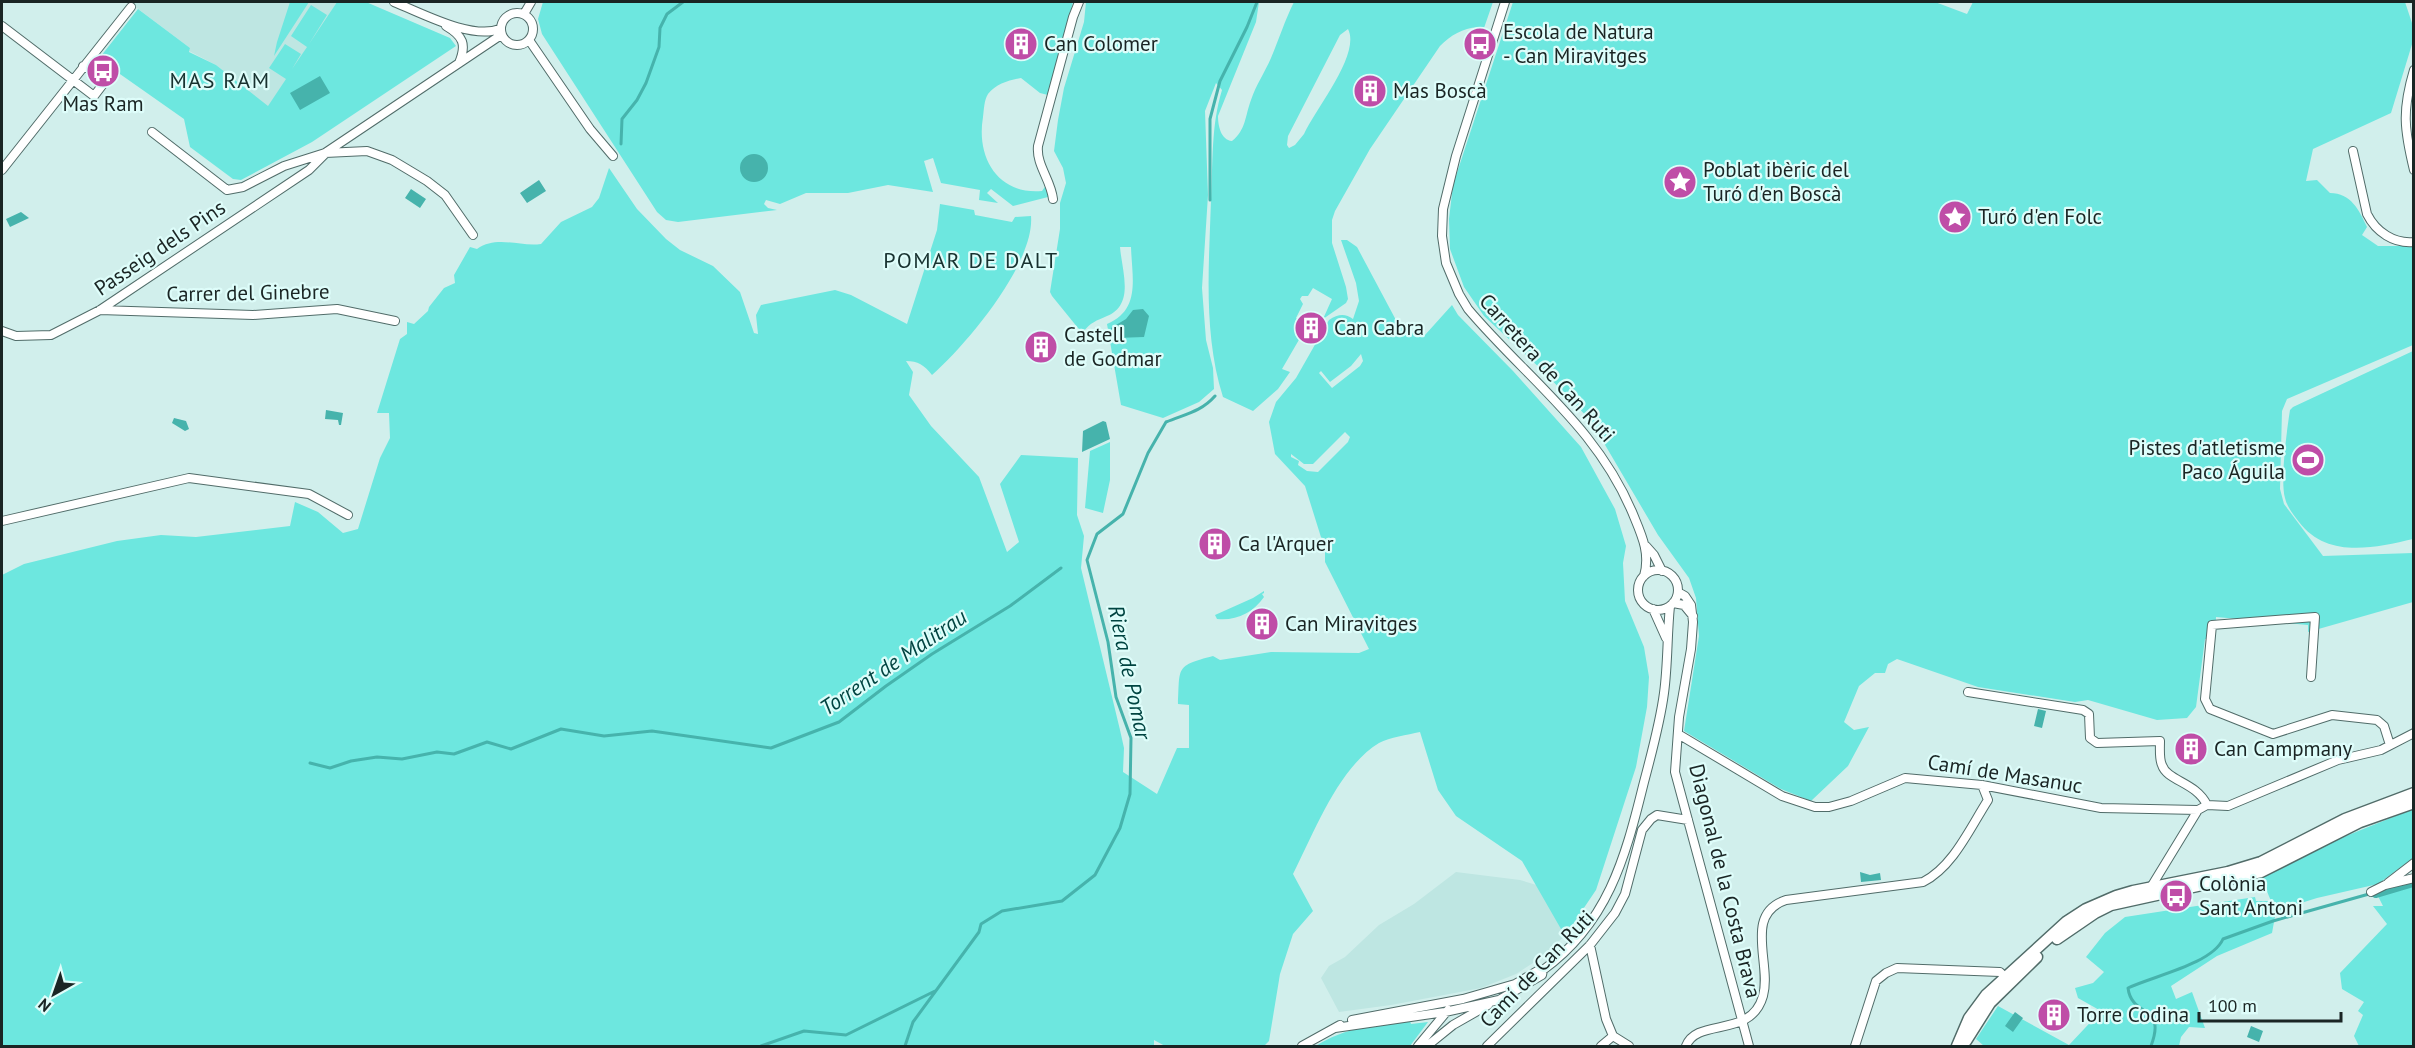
<svg xmlns="http://www.w3.org/2000/svg" width="2415" height="1048" viewBox="0 0 2415 1048" font-family="'PT Sans',sans-serif">
  <rect width="100%" height="100%" fill="#d1efec"/>
  <path fill="#bee6e2" d="M129 2H337L268 107 216 65 189 51 190 48Z
    M1456 872 1520 880 1543 887 1565 936 1533 963 1516 974 1481 988 1391 1005 1339 1012 1321 978 1329 966 1345 957 1379 925 1414 904Z"/>
  <path fill="#6de7df" fill-rule="evenodd" d="M290 2H309L274 56 277 42Z
    M337 2H366L450 38 456 46 312 142 241 180 233 179 190 147 184 119 100 60 101 56 138 9 190 48 189 52 216 65 268 106 286 79 269 68 285 44 301 54 292 69 307 47 291 36 311 5 327 15 309 44Z
    M543 2H1073L1051 93 1048 95 1040 93 1021 78C1009 80 996 84 988 94 984 100 984 110 983 117 976 158 998 195 1042 191L1047 184 1049 189 1048 197 1013 206 991 189 987 193 998 203 979 200 980 190 941 183 933 158 924 161 933 192 888 185 848 193H806L780 204 766 200 764 204 768 208 777 210 678 222 666 220 657 212 542 34 538 19Z
    M1086 2H1259L1256 22 1218 116C1218 126 1221 140 1232 141 1246 130 1245 116 1251 100 1256 85 1265 72 1271 58 1279 39 1285 20 1294 2H1493L1484 28C1467 25 1452 34 1440 46L1370 149 1335 211 1332 220V243L1346 287 1348 299 1346 303 1323 319 1332 299 1313 288 1308 296H1302L1300 299 1303 304 1296 318 1307 326 1282 369 1290 372 1278 389 1253 411 1223 397C1203 334 1209 265 1211 200 1213 162 1211 126 1222 90L1216 83 1205 111 1208 195 1202 288 1206 340 1213 368 1214 389 1199 402 1163 418 1121 405 1107 324C1141 310 1132 278 1131 247H1120C1122 272 1135 304 1107 316 1096 321 1091 322 1083 332L1078 328 1052 296 1050 292 1060 229V203L1066 183 1063 168 1054 151 1058 120 1064 88 1084 22ZM1348 29C1361 54 1316 108 1304 134L1295 145 1289 148 1287 145 1288 136 1340 35Z
    M1513 2H1935L1967 14 1973 2H2405L2413 26V41L2391 113 2313 149 2306 181 2317 180 2330 193C2351 193 2359 210 2367 227L2362 235 2378 246H2413V345L2287 399 2282 411 2280 489 2284 504 2323 556 2413 553V602L2308 632V625L2216 617 2215 639H2205L2196 707 2187 718 2157 720 2088 700 2075 702 1978 687 1897 659 1888 664 1885 673H1875L1859 686 1844 722 1854 730 1869 727 1848 766 1811 801 1781 789 1684 731 1699 636 1696 598 1689 578 1658 535 1591 421 1542 370 1484 316 1464 287 1450 249 1449 219 1453 185Z
    M609 168 637 209 666 239 680 250 713 266 740 292 754 333 758 334 756 315 761 305 835 290 851 295 907 324 937 230 940 204 974 210 975 215 1012 222 1015 217 1031 216C1035 263 967 344 932 375 924 365 918 361 906 361L913 372 909 395 931 426 979 477 1007 552 1019 542 1000 484 1021 455 1078 458 1077 515 1084 536 1081 568 1120 730 1124 748 1123 772 1157 794 1177 748H1189V705L1178 704C1180 667 1175 666 1213 656L1220 660 1271 652 1359 653 1369 649 1325 562V550L1305 486 1275 454 1269 422 1276 402 1296 378 1329 320C1338 314 1345 313 1353 319L1359 301 1356 283 1341 240H1347L1357 247 1397 322 1409 332 1425 335 1452 305 1458 315 1513 371 1581 447 1615 509 1626 546 1623 563 1625 601 1644 647 1649 677 1647 707 1636 767 1596 890 1565 936 1522 861 1456 816 1438 790 1420 732C1407 735 1390 737 1379 743 1338 768 1314 833 1293 874L1313 911 1293 934 1280 974 1269 1041 1264 1046H1165L1154 1040V1046H2V575L24 564 117 541 161 535 196 537 290 526 295 502 318 512 343 533 358 529 380 458 390 438 389 413H377L400 339 407 334V322L414 324 428 311 429 307 444 288 455 283 454 275 470 247 477 249C497 235 519 247 541 244L561 222 592 207 599 198ZM1361 354 1363 361 1360 366 1332 388 1319 373 1321 371 1330 382 1351 366ZM1345 432 1350 437 1348 442 1318 472 1307 471 1298 465 1299 461 1291 457V454L1304 464H1313Z
    M2413 351V539C2374 548 2327 559 2299 522 2293 514 2287 507 2285 498 2280 481 2287 429 2290 410L2293 407Z
    M1110 442V480L1103 513 1085 508 1090 451Z
    M1264 591V593L1262 594 1264 597C1253 613 1236 621 1217 619L1215 615 1253 598Z
    M2413 809V858L2378 884 2317 898 2276 911 2272 933 2217 956 2171 986 2176 999 2192 992 2205 1028 2189 1027 2181 1037 2179 1046H1984L1976 1039 1998 1006 2069 1045 2101 1011 2078 998 2075 988 2093 983 2104 972 2086 957 2105 933 2125 917 2255 897 2256 901H2271L2261 877 2341 838Z
    M2413 883V1046H2359L2354 1036 2363 1015 2358 1011 2364 1002 2342 989 2340 973 2387 924 2373 906H2383L2378 896Z
    M1410 1021 1411 1024 1428 1022 1410 1046H1316C1343 1028 1378 1024 1410 1021Z"/>
  <path fill="#46b3ac" d="M320 76 330 93 300 110 290 93Z
    M740 168a14 14 0 1 1 28 0a14 14 0 1 1-28 0Z
    M539 180 546 191 527 203 520 193Z
    M411 189 426 199 420 208 405 198Z
    M21 212 29 218 10 227 6 219Z
    M1143 309 1149 316 1144 337 1116 338 1111 328 1126 319 1133 310Z
    M326 410 343 413 341 425H339L338 420 325 419Z
    M174 418 186 421 189 429 185 431 172 423Z
    M1103 421 1106 422 1110 439 1082 452 1083 431Z
    M2038 709 2046 711 2042 728 2034 726Z
    M1860 872 1870 875 1880 873 1881 880 1861 882Z
    M2015 1012 2023 1018 2013 1032 2005 1026Z
    M2251 1026 2263 1031 2259 1042 2247 1037Z"/>
  <g fill="none" stroke-linecap="round" stroke-linejoin="round">
    <path stroke="#46b3ac" stroke-width="3" d="M621 144 622 119 637 100 646 83 659 47 660 28 667 14 683 2
      M1210 200V119L1220 81 1247 27 1257 2
      M310 763 330 768 351 761 377 757 402 759 437 752 454 754 487 742 511 749 561 729 604 736 652 731 771 748 839 722 886 686 932 654 1010 606 1061 568
      M761 1046 804 1031 846 1035 935 991
      M905 1046 913 1022 979 932 981 924 1002 911 1062 901 1095 875 1120 828 1130 794 1131 738 1116 697 1108 642 1087 560 1097 534 1123 514 1148 453 1166 422C1185 414 1201 412 1215 396
      M2151 1046C2167 1003 2132 1019 2128 988 2153 976 2212 964 2223 939L2273 921 2369 894"/>
    <path stroke="#46b3ac" stroke-width="10" d="M2376 893 2413 882"/>
    <defs>
      <path id="minor" d="M394 2C422 13 471 40 500 29
        M1505 2 1456 156 1443 209 1442 236 1446 263 1459 294 1468 309C1528 380 1599 428 1635 519 1643 538 1650 555 1644 576
        M501 29a16 16 0 1 1 32 0a16 16 0 1 1-32 0Z
        M524 14 531 2
        M2 26 94 96 107 79 94 70 83 66
        M446 26C463 36 467 44 459 63
        M529 40 590 129 613 156
        M2414 70C2402 110 2404 129 2414 170
        M152 132 227 190 243 187 284 166 325 153 501 35
        M2353 151 2367 214C2376 232 2394 244 2414 242
        M325 153 367 151 392 160 427 181 445 195 473 235
        M2 170 131 7
        M1053 199C1051 180 1036 165 1038 146L1073 17 1079 2
        M100 310 253 315 337 309 395 321
        M2 331 16 336 51 335 100 310 309 170 325 154
        M2 521 189 478 309 494 348 515
        M1646 546 1654 555 1662 571
        M1638 590a20 20 0 1 1 40 0a20 20 0 1 1-40 0Z
        M1678 592 1685 596 1691 605 1693 622 1691 649 1679 717 1675 772 1749 1046
        M1673 603 1684 605 1693 616
        M1653 609 1666 638
        M2311 677 2315 617 2212 625 2205 699 2210 709 2273 734 2332 715 2377 720 2384 726 2390 745
        M1968 692 2083 710 2089 714 2090 738 2097 743 2160 741C2160 749 2159 759 2162 765 2167 781 2196 782 2207 805
        M1678 734 1782 796 1815 807H1829L1851 801 1905 778 1982 785 2101 808 2198 810 2207 805 2228 806 2338 760 2381 750 2414 733
        M2388 883 2414 863
        M2151 887 2198 810
        M2371 892 2385 885 2414 878
        M1590 945 1606 1019 1613 1036
        M1510 987 1539 970H1543
        M1352 1020 1463 999 1515 984
        M1335 1028 1445 1012 1499 1000 1542 975 1543 970C1607 924 1625 859 1643 786 1651 755 1660 724 1664 693 1668 664 1667 635 1670 606
        M1613 1036 1629 1046
        M1302 1046 1340 1025
        M1418 1046 1448 1010
        M1427 1046 1453 1025 1488 1005
        M1487 1046 1590 945 1615 913 1625 894 1642 830 1651 819 1657 815 1688 820
        M1601 1046 1613 1036
        M1686 1046C1697 1017 1751 1039 1763 996 1772 964 1743 914 1786 900L1923 882C1953 867 1970 828 1988 800L1982 785
        M1855 1046 1876 981 1886 973 1897 968 2000 972 2005 977"/>
      <path id="tertiary" d="M2057 939 2095 913 2111 905 2261 872 2360 822 2414 803
        M1966 1041 1990 1003 2037 957
        M1957 1046 1969 1018 1986 995 2066 922 2086 909 2116 896 2133 891 2228 872 2261 862 2345 819 2414 793"/>
    </defs>
    <use href="#minor" stroke="#516c69" stroke-width="10"/>
    <use href="#tertiary" stroke="#516c69" stroke-width="13"/>
    <use href="#minor" stroke="#fff" stroke-width="8"/>
    <use href="#tertiary" stroke="#fff" stroke-width="10"/>
  </g>
  <defs>
    <symbol id="building-disc" viewBox="-11 -11 22 22"><circle r="9.5" fill="#bf4da7" stroke="#defdfa"/><path d="M-4-6H4V6H1V3H-1V6H-4ZM-2.5-4.3h1.7v1.8h-1.7ZM.8-4.3h1.7v1.8H.8ZM-2.5-1h1.7V.8h-1.7ZM.8-1h1.7V.8H.8Z" fill="#fff"/></symbol>
    <symbol id="bus-disc" viewBox="-11 -11 22 22"><circle r="9.5" fill="#bf4da7" stroke="#defdfa"/><path d="M-5-6H5V4H4V6H2V4H-2V6H-4V4H-5ZM-3.5-4V0h7V-4ZM-3.5 1.2v1.5H-2V1.2ZM2 1.2v1.5H3.5V1.2Z" fill="#fff"/></symbol>
    <symbol id="sight-disc" viewBox="-11 -11 22 22"><circle r="9.5" fill="#bf4da7" stroke="#defdfa"/><path d="M0-6L1.8-2.2L6-1.7L2.9 1.2L3.7 5.4L0 3.3L-3.7 5.4L-2.9 1.2L-6-1.7L-1.8-2.2Z" fill="#fff"/></symbol>
    <symbol id="stadium-disc" viewBox="-11 -11 22 22"><circle r="9.5" fill="#bf4da7" stroke="#defdfa"/><path d="M0-5a6.5 5 0 1 0 0 10a6.5 5 0 1 0 0-10ZM-3.5-1.8h7v3.6h-7Z" fill="#fff"/></symbol>
  </defs>
  <g fill-rule="evenodd">
    <use href="#building-disc" x="1002" y="25" width="38" height="38"/>
    <use href="#bus-disc" x="1461" y="25" width="38" height="38"/>
    <use href="#bus-disc" x="84" y="52" width="38" height="38"/>
    <use href="#building-disc" x="1351" y="72" width="38" height="38"/>
    <use href="#sight-disc" x="1661" y="163" width="38" height="38"/>
    <use href="#sight-disc" x="1936" y="198" width="38" height="38"/>
    <use href="#building-disc" x="1292" y="309" width="38" height="38"/>
    <use href="#building-disc" x="1022" y="328" width="38" height="38"/>
    <use href="#stadium-disc" x="2289" y="441" width="38" height="38"/>
    <use href="#building-disc" x="1196" y="525" width="38" height="38"/>
    <use href="#building-disc" x="1243" y="605" width="38" height="38"/>
    <use href="#building-disc" x="2172" y="730" width="38" height="38"/>
    <use href="#bus-disc" x="2157" y="877" width="38" height="38"/>
    <use href="#building-disc" x="2035" y="996" width="38" height="38"/>
  </g>
  <g text-anchor="middle" stroke-width="4.5" stroke-linejoin="round" paint-order="stroke">
    <g font-size="21" fill="#1a2524" stroke="#defdfa" text-anchor="start">
      <text x="1503" y="39">Escola de Natura<tspan x="1503" dy="24">- Can Miravitges</tspan></text>
      <text x="1044" y="51">Can Colomer</text>
      <text x="1393" y="98">Mas Boscà</text>
      <text x="103" y="111" text-anchor="middle">Mas Ram</text>
      <text x="1703" y="177">Poblat ibèric del<tspan x="1703" dy="24">Turó d'en Boscà</tspan></text>
      <text x="1978" y="224">Turó d'en Folc</text>
      <text x="1334" y="335">Can Cabra</text>
      <text x="1064" y="342">Castell<tspan x="1064" dy="24">de Godmar</tspan></text>
      <text x="2285" y="455" text-anchor="end">Pistes d'atletisme<tspan x="2285" dy="24">Paco Águila</tspan></text>
      <text x="1238" y="551">Ca l'Arquer</text>
      <text x="1285" y="631">Can Miravitges</text>
      <text x="2214" y="756">Can Campmany</text>
      <text x="2199" y="891">Colònia<tspan x="2199" dy="24">Sant Antoni</tspan></text>
      <text x="2077" y="1022">Torre Codina</text>
    </g>
    <g font-size="21" fill="#1a2524" stroke="#defdfa">
      <text transform="translate(160 248) rotate(-34)" y="7">Passeig dels Pins</text>
      <text transform="translate(248 293) rotate(-1)" y="7">Carrer del Ginebre</text>
      <text transform="translate(1547 368) rotate(48)" y="7">Carretera de Can Ruti</text>
      <text transform="translate(2005 774) rotate(9)" y="7">Camí de Masanuc</text>
      <text transform="translate(1725 881) rotate(76)" y="7">Diagonal de la Costa Brava</text>
      <text transform="translate(1537 969) rotate(-46)" y="7">Camí de Can Ruti</text>
    </g>
    <g font-size="22" letter-spacing="1.5" fill="#183230" stroke="#defdfa">
      <text x="220" y="88">MAS RAM</text>
      <text x="971" y="268">POMAR DE DALT</text>
    </g>
    <g font-size="22" font-style="italic" fill="#004441" stroke="#defdfa">
      <text transform="translate(893 662) rotate(-34)" y="8">Torrent de Malitrau</text>
      <text transform="translate(1130 672) rotate(78)" y="8">Riera de Pomar</text>
    </g>
  </g>
  <rect width="2415" height="1048" fill="none" stroke="#1a2524" stroke-width="6"/>
  <g transform="translate(54 994) rotate(220)" stroke="#defdfa" stroke-width="4.5" paint-order="stroke">
  <path d="M0-4.5L10 22L0 15L-10 22Z" fill="#1a2524"/>
  <text y="-9" font-size="16" font-weight="bold" text-anchor="middle" fill="#1a2524">N</text>
  </g>
  <path d="M2199 1012v9h142v-9" fill="none" stroke="#1a2524" stroke-width="3"/>
  <text x="2208" y="1012" font-size="18" fill="#1a2524" stroke="#defdfa" stroke-width="4.5" paint-order="stroke">100 m</text>
</svg>
